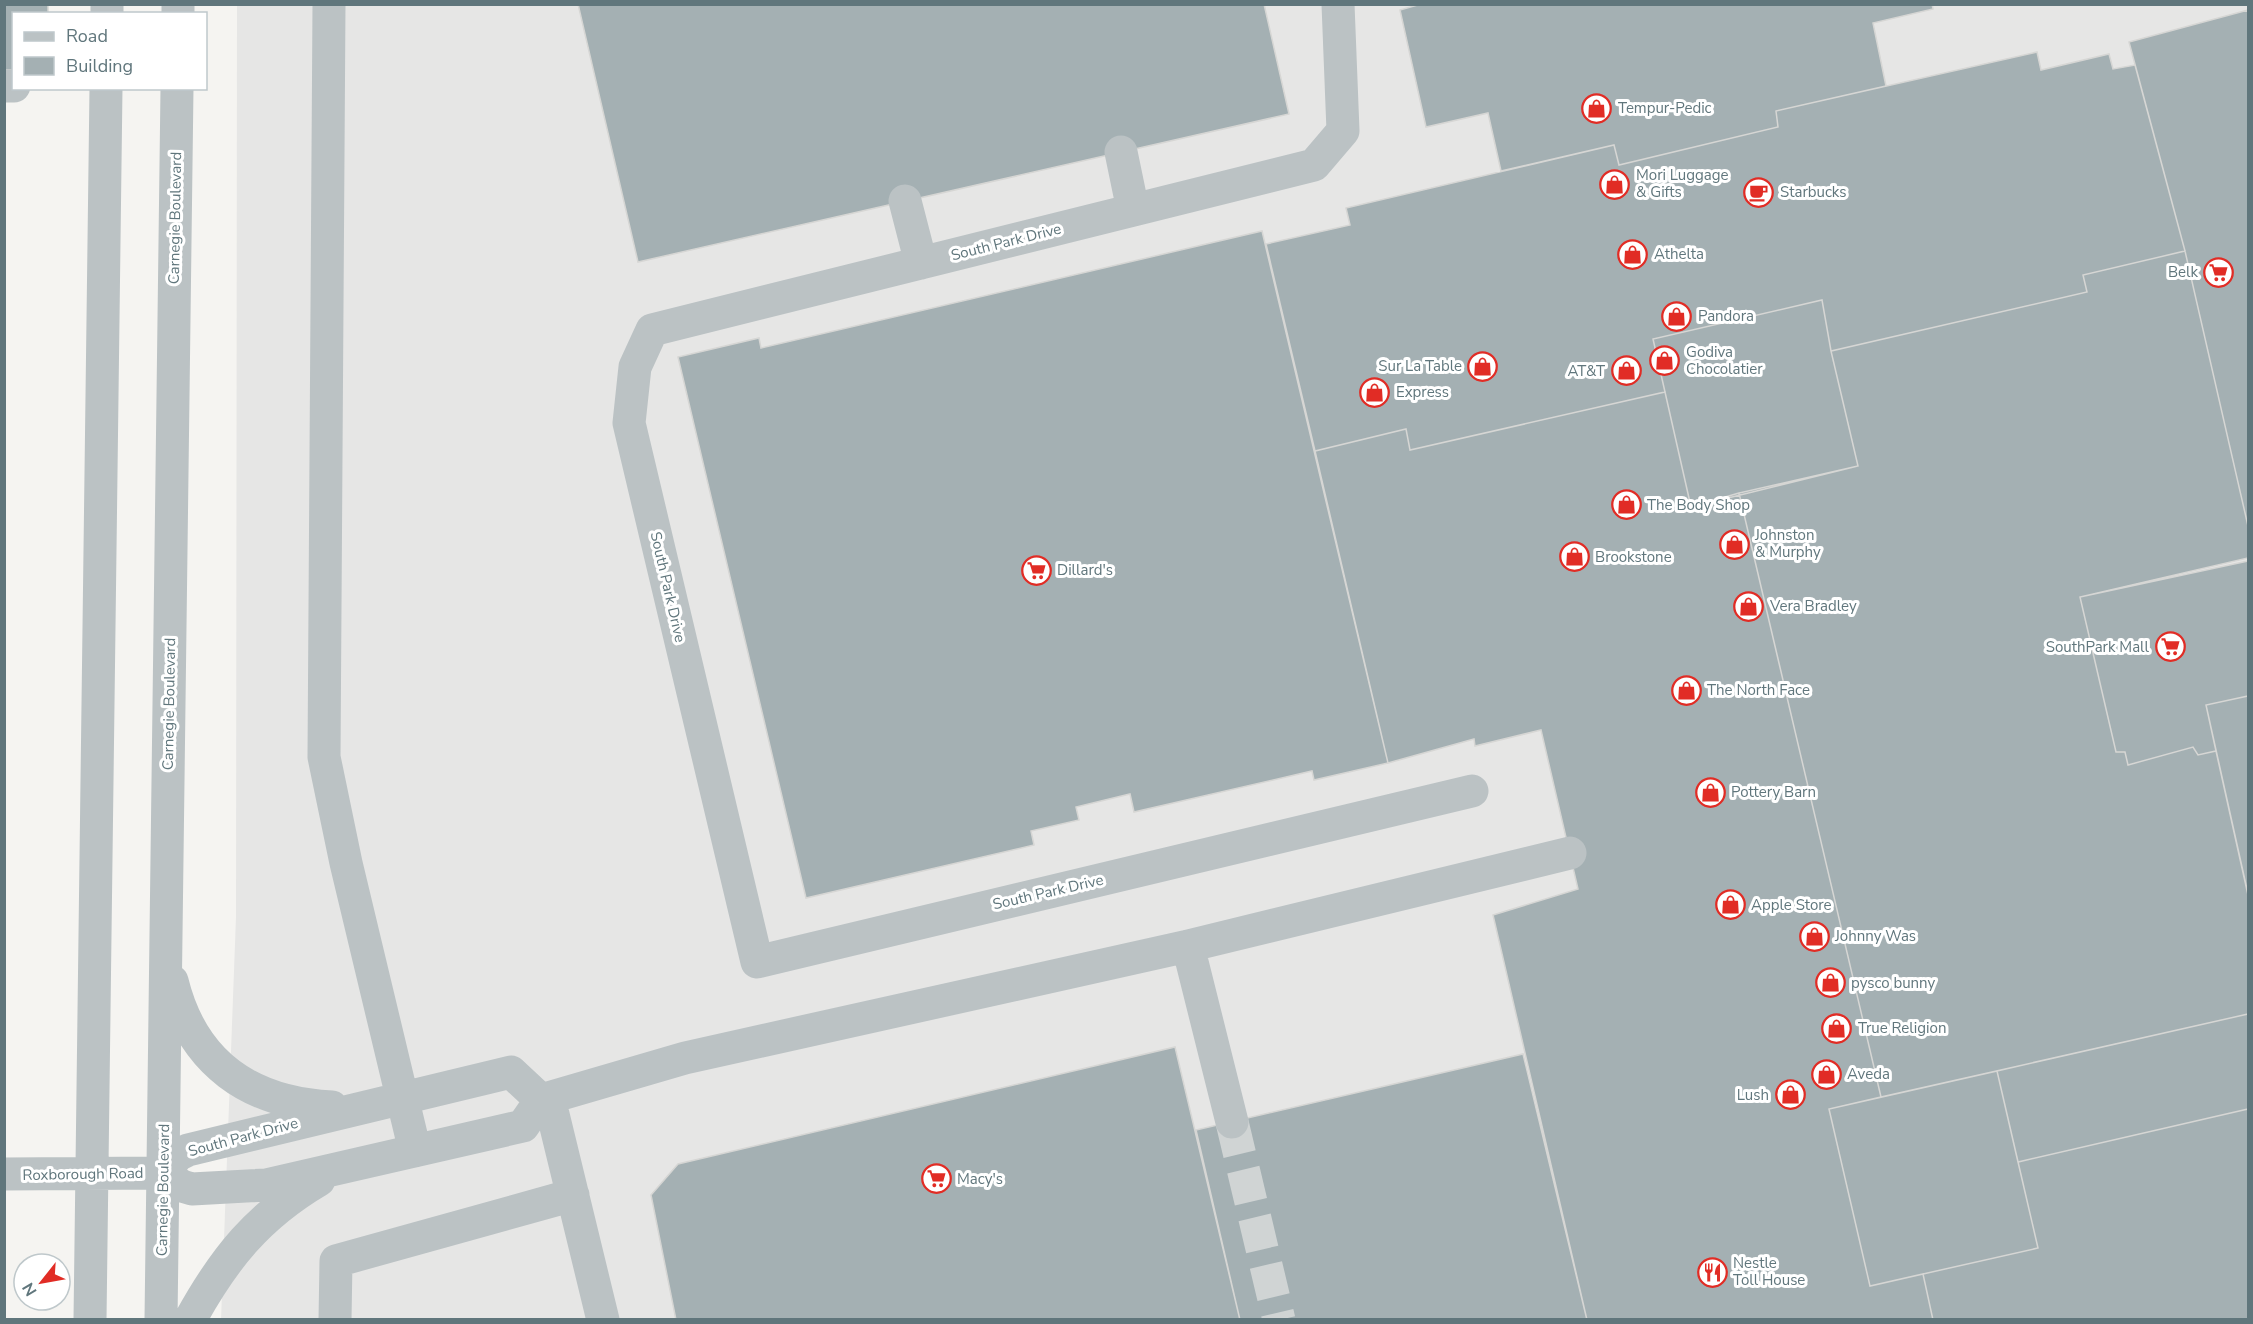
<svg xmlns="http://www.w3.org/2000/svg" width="2253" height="1324" viewBox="0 0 2253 1324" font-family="'Nunito Sans',sans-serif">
  <rect width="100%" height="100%" fill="#f5f4f1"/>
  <path fill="#e6e6e5" d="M237 5H2248V1319L221 1320 236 917Z"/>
  <path fill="#a4b0b3" stroke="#d6d6d4" stroke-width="1.5" d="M4 4H48V14H14V70H4Z
    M578 4H1264L1289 114 638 262Z
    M1421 4H1932L1933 9 1873 23 1886 86 1776 111 1778 127 1619 165 1614 145 1501 171 1488 113 1426 127 1400 10Z
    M2248 10V526L2185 251 2129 42Z
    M2037 52 2041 70 2109 54 2113 69 2135 65 2185 251 2083 275 2087 292 1831 351 1822 300 1653 339 1665 392 1410 450 1406 429 1315 451 1266 244 1350 225 1346 208 1614 145 1619 165 1778 127 1776 111Z
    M1262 231 1388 763 1314 780 1312 771 1134 812 1130 794 1076 807 1079 820 1031 831 1034 845 806 898 678 357 759 338 761 348Z
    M2185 251 2248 526V558L2080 597 2116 752H2125L2128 765 2193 747 2198 755 2216 751 2248 895V1014L1881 1097 1739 493 1858 466 1831 351 2087 292 2083 275Z
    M1822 300 1831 351 1858 466 1691 507 1653 339Z
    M1665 392 1691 507 1739 493 1881 1097 1829 1109 1870 1286 1923 1274 1933 1320H1587L1493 915 1578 889 1541 730 1475 746 1474 739 1388 763 1315 451 1406 429 1410 450Z
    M2248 561V696L2206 705 2216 751 2198 755 2193 747 2128 765 2125 752H2116L2080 597Z
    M2248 696V894L2206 705Z
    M2248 1014V1109L2018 1162 1997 1071Z
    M1175 1047 1240 1320H676L651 1195 678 1164Z
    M1523 1054 1587 1320H1240L1196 1130Z
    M1997 1071 2038 1248 1870 1286 1829 1109Z
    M2248 1109V1320H1933L1923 1274 2038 1248 2018 1162Z"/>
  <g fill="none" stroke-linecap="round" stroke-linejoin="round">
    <path stroke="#d0d4d4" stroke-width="33" stroke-dasharray="33 16" stroke-linecap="butt" d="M1232 1122 1279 1320"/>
    <path stroke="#bbc2c4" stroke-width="33" d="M329 4 324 757 346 863 415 1151
      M1338 4 1343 131 1314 165 652 330 635 367 629 423 757 962 1472 791
      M107 14V4
      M178 14V4
      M4 86H14
      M1121 152 1133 210
      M905 201 921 263
      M1188 946 1232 1122
      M172 981C192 1063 250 1103 332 1107
      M549 1098 603 1320
      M162 1173 182 1186 192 1189 266 1185 523 1126 541 1100 685 1058 1188 946 1570 853
      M162 1173 178 1155 188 1150 511 1072 541 1100
      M4 1174 162 1173
      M90 1320 106 88
      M161 1320 177 88
      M190 1320C224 1258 258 1216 319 1180
      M335 1320 336 1261 573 1195"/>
  </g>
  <defs>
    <symbol id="shop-ring" viewBox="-11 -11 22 22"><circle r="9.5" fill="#fff" stroke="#e12c25" stroke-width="1.5"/><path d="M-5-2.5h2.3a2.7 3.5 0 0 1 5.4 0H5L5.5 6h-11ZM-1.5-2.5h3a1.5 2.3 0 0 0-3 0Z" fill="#e12c25"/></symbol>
    <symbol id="cafe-ring" viewBox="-11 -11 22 22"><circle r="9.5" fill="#fff" stroke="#e12c25" stroke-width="1.5"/><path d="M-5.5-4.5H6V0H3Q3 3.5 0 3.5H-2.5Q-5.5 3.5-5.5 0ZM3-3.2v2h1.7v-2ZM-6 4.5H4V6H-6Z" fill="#e12c25"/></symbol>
    <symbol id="supermarket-ring" viewBox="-11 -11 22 22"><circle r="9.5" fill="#fff" stroke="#e12c25" stroke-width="1.5"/><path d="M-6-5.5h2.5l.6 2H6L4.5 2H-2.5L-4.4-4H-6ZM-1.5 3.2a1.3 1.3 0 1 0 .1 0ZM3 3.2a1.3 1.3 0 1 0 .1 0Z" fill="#e12c25"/></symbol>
    <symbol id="restaurant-ring" viewBox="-11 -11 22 22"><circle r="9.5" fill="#fff" stroke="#e12c25" stroke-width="1.5"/><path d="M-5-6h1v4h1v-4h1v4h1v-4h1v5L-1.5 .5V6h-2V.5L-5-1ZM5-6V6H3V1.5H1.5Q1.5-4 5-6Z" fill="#e12c25"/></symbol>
  </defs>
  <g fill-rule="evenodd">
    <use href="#shop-ring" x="1580" y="92" width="33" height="33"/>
    <use href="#shop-ring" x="1598" y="168" width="33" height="33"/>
    <use href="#cafe-ring" x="1742" y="176" width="33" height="33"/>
    <use href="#shop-ring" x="1616" y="238" width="33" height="33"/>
    <use href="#supermarket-ring" x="2202" y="256" width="33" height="33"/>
    <use href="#shop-ring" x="1660" y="300" width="33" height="33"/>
    <use href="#shop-ring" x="1648" y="344" width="33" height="33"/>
    <use href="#shop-ring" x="1466" y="350" width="33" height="33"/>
    <use href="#shop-ring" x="1610" y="354" width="33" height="33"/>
    <use href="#shop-ring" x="1358" y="376" width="33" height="33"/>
    <use href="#shop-ring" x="1610" y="488" width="33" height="33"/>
    <use href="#shop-ring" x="1718" y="528" width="33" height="33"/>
    <use href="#shop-ring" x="1558" y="540" width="33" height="33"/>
    <use href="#supermarket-ring" x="1020" y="554" width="33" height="33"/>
    <use href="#shop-ring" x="1732" y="590" width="33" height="33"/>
    <use href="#supermarket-ring" x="2154" y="630" width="33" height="33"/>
    <use href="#shop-ring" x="1670" y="674" width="33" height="33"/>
    <use href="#shop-ring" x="1694" y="776" width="33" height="33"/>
    <use href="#shop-ring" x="1714" y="888" width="33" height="33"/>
    <use href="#shop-ring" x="1798" y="920" width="33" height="33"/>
    <use href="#shop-ring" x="1814" y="966" width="33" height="33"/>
    <use href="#shop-ring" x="1820" y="1012" width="33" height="33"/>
    <use href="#shop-ring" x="1810" y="1058" width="33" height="33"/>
    <use href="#shop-ring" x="1774" y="1078" width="33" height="33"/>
    <use href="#supermarket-ring" x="920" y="1162" width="33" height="33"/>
    <use href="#restaurant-ring" x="1696" y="1256" width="33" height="33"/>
  </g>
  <g text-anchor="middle" stroke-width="6" stroke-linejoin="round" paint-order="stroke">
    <g font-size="15" fill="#60767c" stroke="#fff" text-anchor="start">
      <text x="1618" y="113">Tempur-Pedic</text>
      <text x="1636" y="180">Mori Luggage<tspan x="1636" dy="17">&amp; Gifts</tspan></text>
      <text x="1780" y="197">Starbucks</text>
      <text x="1654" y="259">Athelta</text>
      <text x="2198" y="277" text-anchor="end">Belk</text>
      <text x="1698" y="321">Pandora</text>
      <text x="1686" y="357">Godiva<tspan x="1686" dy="17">Chocolatier</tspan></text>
      <text x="1462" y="371" text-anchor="end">Sur La Table</text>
      <text x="1605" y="376" text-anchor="end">AT&amp;T</text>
      <text x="1396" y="397">Express</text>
      <text x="1647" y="510">The Body Shop</text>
      <text x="1755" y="540">Johnston<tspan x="1755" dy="17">&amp; Murphy</tspan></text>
      <text x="1595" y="562">Brookstone</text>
      <text x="1057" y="575">Dillard's</text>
      <text x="1770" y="611">Vera Bradley</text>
      <text x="2149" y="652" text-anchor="end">SouthPark Mall</text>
      <text x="1707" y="695">The North Face</text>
      <text x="1731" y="797">Pottery Barn</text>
      <text x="1751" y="910">Apple Store</text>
      <text x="1835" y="941">Johnny Was</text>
      <text x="1851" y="988">pysco bunny</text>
      <text x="1858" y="1033">True Religion</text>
      <text x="1847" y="1079">Aveda</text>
      <text x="1769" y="1100" text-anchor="end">Lush</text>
      <text x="957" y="1184">Macy's</text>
      <text x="1733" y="1268">Nestle<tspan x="1733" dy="17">Toll House</tspan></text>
    </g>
    <g font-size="15" fill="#60767c" stroke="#fff">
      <text transform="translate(175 218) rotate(-89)" y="5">Carnegie Boulevard</text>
      <text transform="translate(1006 242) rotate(-14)" y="5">South Park Drive</text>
      <text transform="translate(668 587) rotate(77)" y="5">South Park Drive</text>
      <text transform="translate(169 704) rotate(-89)" y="5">Carnegie Boulevard</text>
      <text transform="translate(1048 892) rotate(-13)" y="5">South Park Drive</text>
      <text transform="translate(243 1137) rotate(-15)" y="5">South Park Drive</text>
      <text transform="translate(83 1174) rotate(-1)" y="5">Roxborough Road</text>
      <text transform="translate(163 1190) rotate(-89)" y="5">Carnegie Boulevard</text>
    </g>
  </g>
  <rect width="2253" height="1324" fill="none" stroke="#60767c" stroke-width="12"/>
  <rect x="12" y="12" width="195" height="78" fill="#ffffff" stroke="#bfc8cb" stroke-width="1.5"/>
  <rect x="24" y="32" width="30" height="9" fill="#bbc2c4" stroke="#bfc8cb" stroke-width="1.5"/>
  <text x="66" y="42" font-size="18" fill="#60767c">Road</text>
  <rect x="24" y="57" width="30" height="18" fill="#a4b0b3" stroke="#bfc8cb" stroke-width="1.5"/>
  <text x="66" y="72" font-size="18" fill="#60767c">Building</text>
  <g transform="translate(42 1282) rotate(239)"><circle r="28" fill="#ffffff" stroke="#bfc8cb" stroke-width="1.5"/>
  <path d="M0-4.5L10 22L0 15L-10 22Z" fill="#e12c25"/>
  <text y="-9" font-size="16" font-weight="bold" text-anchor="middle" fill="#60767c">N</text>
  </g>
</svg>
